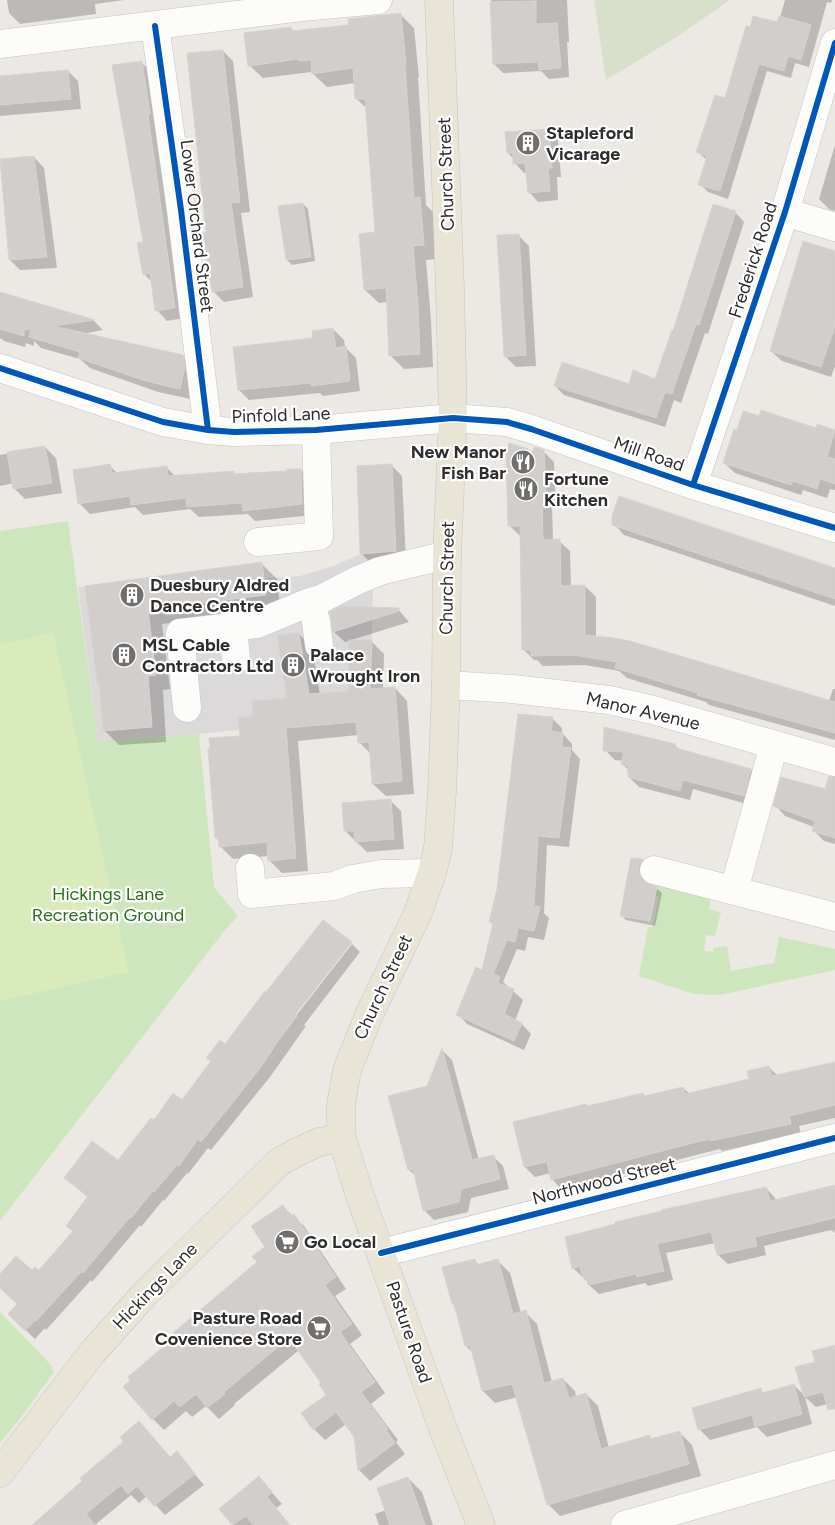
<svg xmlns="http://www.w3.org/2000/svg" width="835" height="1525" viewBox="0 0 835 1525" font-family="Figtree,sans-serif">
  <rect width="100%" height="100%" fill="#ece8e4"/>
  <path fill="#dcd9db" d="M424 551 373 587 371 689 309 694 255 728 199 734 98 741 78 587 240 565 261 579 300 576 334 566 361 554Z"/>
  <path fill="#cee6be" d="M68 521 98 741 199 734 214 887 238 916 225 930 0 1221V531Z
    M650 880 711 895 709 909 721 912 715 936 706 935 704 951 713 952V948L727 946 731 971 774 963 779 937 835 949V970L720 995 694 994 639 976 648 927H653L659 897 649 894Z
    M0 1312 50 1364 54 1372 19 1420 0 1443Z"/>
  <path fill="#d8e0cc" d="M594 0H730L675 38 606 80Z"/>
  <path fill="#d9eabb" d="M53 632 129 972 0 1001V644Z"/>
  <path fill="#0003" d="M7 0H124L95 4 96 14 20 24 9 13Z
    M491 0H567L569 42H567L569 77 549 79 541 71 503 73 494 64Z
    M785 0H832L831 3 827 2 809 67 795 63 791 78 767 71 728 199 708 192 700 184 707 160 698 152 726 99 778 24Z
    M401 15 414 28 419 77H418L426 205 433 212 437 259 426 260 431 320 433 367 404 369 390 355 388 302 379 303 365 290 377 233 368 110 357 99 355 83 327 87 311 72 263 78 249 65 291 28 295 32 350 26Z
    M223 51 233 61 250 212 241 213 253 297 224 302 213 291 208 233Z
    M141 62 152 73 184 318 167 321 157 310 153 283 144 274 145 243Z
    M68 71 78 81 81 109 0 116V77Z
    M549 130 558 140 561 177H557L558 200 538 202 529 192 527 172 524 173 515 163 514 159 508 153Z
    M835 145V211L829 209 819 199Z
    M34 157 44 168 57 268 20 270 10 260 0 161Z
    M303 204 308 209 315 261 292 265 287 260Z
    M735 212 744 222 708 334 705 333 681 403 674 400 665 427 564 395 555 386H629L656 381 674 332Z
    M518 235 529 246 536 366 516 367 505 356Z
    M835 252V366L831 377 782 361 771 351Z
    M0 294 94 321 103 330 82 334 182 356 193 367 191 399 158 392 90 368 80 359 41 348 34 341V346L26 343 25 347 4 341 0 338Z
    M333 329 344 340 345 347 356 358 360 391 323 396 320 393 249 400 239 390 314 339Z
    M818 426 835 432V490L830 489 827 498 803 490 801 495 735 473 724 463 817 430Z
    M45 447 56 458 62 493 25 499 14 488V483L0 486V455Z
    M527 450 532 455 543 451 554 462 556 504 552 505 553 541H559L570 551 571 587 585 586 596 597V637L829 701 833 689H835V740L709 705 706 702 627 678 619 671 585 665 543 666 537 660H534L523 649 520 536 510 526Z
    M110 466 118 474 166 467 176 477 301 470 312 481 313 515 255 521 248 514 199 517 190 509 143 515 135 507 90 514 79 503Z
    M392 466 402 476 406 561 372 564 361 553Z
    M614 524 835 569V606L624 535Z
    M262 564 277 579 280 609 162 624 170 689 163 690 166 742 119 745 104 730 101 684 98 682 86 587Z
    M398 609 409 622 345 642 334 632 331 613Z
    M299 634 312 647 320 695 349 692 371 641 384 654 383 689 395 688 407 701 414 794 386 796 373 784 371 754 359 742 358 735 298 741 308 871 282 873 269 860V856L233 859 220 846 219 841 216 838 242 737 255 717 288 699Z
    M552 718 562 728V733L572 744V750L580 759 569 847 547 845 544 913 549 918 544 940 528 937 525 951 517 949 503 982 523 1000 515 1021 522 1024 531 1034 524 1050 467 1024 458 1014 483 972 494 925 490 922Z
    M675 745 680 750 751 770 761 780 754 806 693 789 690 800 639 787 629 777V770L622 764 623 761 615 760 605 750Z
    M835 796V844L824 841 813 830 814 827 785 816 775 805Z
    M391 801 401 811 404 849 367 852 345 831Z
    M632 859 642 860 647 865 643 872 644 881 645 884 656 888 662 893 655 926 626 920 621 915Z
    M352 944 360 952 304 1025 306 1026 270 1077 211 1150 208 1148 188 1174 187 1173 164 1201 163 1200 141 1227 140 1225 92 1282 91 1280 46 1330 45 1328 35 1339 9 1314 19 1304 32 1272H39L74 1232 67 1225 89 1198 65 1178 118 1162 154 1122 182 1101 212 1062 208 1058 225 1046 290 1019 292 1021Z
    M443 1051 452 1060 479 1160 493 1156 503 1166 509 1189 471 1198 468 1212 434 1220 424 1210 416 1176 409 1170 428 1088Z
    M835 1063V1118L799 1126 801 1134 722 1151 720 1149 700 1154 562 1190 552 1179 551 1173 535 1177 525 1167 588 1107 645 1097 683 1088 690 1094 751 1080 769 1067 778 1076Z
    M835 1187V1233L831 1230 764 1246 766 1255 728 1264 718 1255 715 1243 666 1253 673 1280 648 1286 645 1283 599 1294 589 1285 588 1282 573 1268 766 1188 775 1198 776 1201Z
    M283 1207 304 1226 346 1289 335 1296 362 1335 350 1344 385 1393 371 1404 398 1440 396 1442 405 1454 370 1481 359 1470 355 1437 346 1424 325 1440 314 1429 328 1395 323 1383 299 1350 234 1404 235 1405 219 1419 206 1406 192 1417 186 1411 164 1430 153 1419 177 1336 259 1262Z
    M474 1260 479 1265 498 1261 510 1273 521 1313 525 1312 537 1324 552 1382 563 1379 575 1391 576 1397 586 1394 598 1406 609 1448 649 1437 652 1440 680 1433 692 1445 701 1476 560 1516 548 1504 518 1397 495 1403 483 1391 473 1353 466 1346 457 1308 453 1304Z
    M835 1365V1402L816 1407 805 1397 812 1424 767 1437 757 1427 710 1440 699 1429 760 1390 764 1393 794 1385 805 1396Z
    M139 1423 171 1458 177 1453 204 1485 165 1515 147 1496 139 1503 131 1495 95 1525H34L125 1442Z
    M259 1478 282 1504 276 1508 290 1525H234L221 1510Z
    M408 1478 422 1492 433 1525H379L375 1514 386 1510Z"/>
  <path fill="#d1cecb" stroke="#d7d4d0" d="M536 1V24L557 23 561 68 539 70 538 62 493 64 490 2Z
    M401 13 406 64H405L414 198 420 197 424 245 413 246 418 306 420 354 389 356 386 288 364 290 359 234 375 232 365 99H355L353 68 312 74 311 60 299 61 298 59 248 66 244 33 291 27 292 31 349 25 348 19Z
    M753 16 777 22 779 16 811 25 801 60 788 56 784 71 759 64 720 191 698 185 707 156 696 152 715 95 725 98 746 26 750 27Z
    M223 50 240 202 231 203 243 287 212 292 203 233 206 232 187 53Z
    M142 61 150 114 148 115 175 308 155 311 150 273 143 275 137 243 143 242 112 65Z
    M68 70 71 99 0 105V76Z
    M549 129 552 168H548L550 191 528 193 525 163 513 164V153H507L505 132Z
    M34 156 47 257 9 260 0 159Z
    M303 203 311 257 286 260 278 206Z
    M713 204 736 211 699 325 696 324 672 394 665 392 656 418 554 386 562 362 629 384 633 370 655 379 672 330 673 331Z
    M519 234 526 355 504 357 497 235Z
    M803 241 835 251V326L821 367 770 351Z
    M0 292 95 320 53 326 183 355 185 367 180 389 146 381 78 358 80 352 29 337 31 329 24 330V336L0 329Z
    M333 328 336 348 346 346 350 381 311 386V383L238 390 233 347 313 338 312 331Z
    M761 410 816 428 817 424 835 430 827 457 835 459V484L820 479 817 489 793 481 791 485 723 463 734 429 737 430 743 411 759 416Z
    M509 443 528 449 531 455 534 447 544 450 546 494H542L543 540 560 539 561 586 585 585V635L614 638 630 641 835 702V733L697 695 698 693 615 668 617 662 573 655 531 656V650H522L520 526H508L506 454Z
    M45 446 52 483 13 489 7 452Z
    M110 464 112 473 167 466 168 476 234 471 235 474 287 471V469H301L302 504 243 511 242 503 187 507 186 498 131 505 130 496 78 504 73 470Z
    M392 464 396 551 360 554 357 466Z
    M619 496 835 568V599L612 525V516Z
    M262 562 266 595 148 610 156 675 148 676 152 727 103 731 99 682H97L85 586Z
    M342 606 399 608V611L333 632 330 612Z
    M299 633 309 694 348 691 349 640H372L370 689 395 687 402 781 372 784 369 742 358 743 356 722 286 728 296 858 268 861 267 842 219 847 218 838H215L208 749 210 748 209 738 240 736 238 718 253 716 252 701 287 698 277 635Z
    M518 714 553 717 551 731 563 733 562 747 571 748 559 838 538 836 534 906 540 907 534 931 518 928 515 942 507 940 493 974 500 977 498 983 514 989 504 1014 522 1023 514 1041 456 1015 476 967 482 970 493 923 489 922 497 889Z
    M604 727 675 744 676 748 751 769 744 796 683 780 680 791 628 777 629 773H627L628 766 621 764 624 752 603 751Z
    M829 776 835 777V838L812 831 815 821 773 806 781 777 825 789Z
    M391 799 394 839 355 842 354 831H344L342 803Z
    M631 858 643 859 639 867V875L643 881 657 887 650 921 620 916Z
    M323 920 352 942 295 1015 297 1016 278 1041 261 1067 201 1142 198 1139 179 1166 177 1165 154 1192 153 1191 131 1218 130 1217 83 1273 81 1272 36 1321 35 1320 25 1331 8 1314 17 1304 0 1288V1274L16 1256 32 1270 35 1267 39 1270 73 1231 66 1226 88 1196 64 1178 92 1141 118 1160 151 1118 154 1120 173 1093 182 1100 211 1061 206 1058 220 1040 225 1044 265 991 266 992Z
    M442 1048 472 1160 494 1155 500 1179 461 1189 459 1202 423 1211 413 1169 408 1170 388 1096 427 1086Z
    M835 1062V1105L789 1116 791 1124 710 1141V1139L689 1144 551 1180 547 1162 524 1167 513 1122 586 1104 587 1106 643 1093 644 1096 683 1087 685 1094 749 1079 747 1071 769 1066 772 1076Z
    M835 1185V1218L755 1237 757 1246 717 1255 711 1232 657 1244 664 1271 637 1277 636 1274 588 1285 586 1277 583 1278 580 1266 572 1269 565 1237 615 1224V1222L662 1211 661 1210 766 1187 770 1201Z
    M283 1205 290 1216 294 1214 336 1277 325 1285 352 1324 340 1332 375 1382 361 1392 388 1429 386 1430 395 1443 358 1471 354 1437 336 1412 313 1430 301 1413 326 1395 319 1384 321 1383 289 1338 224 1392 225 1394 207 1408 196 1394 180 1407 174 1401 152 1420 123 1387 130 1380 128 1377 176 1336 173 1333 257 1262 252 1256 265 1247 251 1226Z
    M475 1259 476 1265 498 1259 513 1314 526 1310 544 1383 563 1378 569 1398 586 1393 601 1449 650 1435V1439L680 1431 689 1464 547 1505 512 1384 482 1391 470 1345 465 1346 454 1304H452L442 1267Z
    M835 1345V1409L828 1410 823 1392 804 1397 795 1367 815 1362 812 1351Z
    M794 1384 802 1414 755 1427 752 1415 698 1430 692 1408 761 1388 762 1393Z
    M139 1421 170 1457 177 1451 195 1474 154 1506 137 1486 128 1494 121 1485 86 1514 95 1525H32L82 1481 80 1478 123 1442 120 1437Z
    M259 1476 272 1492 267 1497 290 1525H254L246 1516 232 1525 219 1509Z
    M408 1477 425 1525H390L377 1488Z"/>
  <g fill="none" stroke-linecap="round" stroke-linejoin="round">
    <defs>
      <path id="minor" d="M155 26 181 210 208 430
        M0 44 302 7 378 0
        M785 212 835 227
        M0 368 163 422 208 430 234 432 316 430 453 418 507 422 531 429 693 485 835 528
        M693 485 785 212 835 43
        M258 542 319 536 316 430
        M310 602 316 621 319 645
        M233 627 236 659
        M446 685 513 689 609 700 653 710 835 762
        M187 708 180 633 257 624 310 602 321 599 358 580 380 571 447 555
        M250 868 252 894 334 886 353 879 381 874 432 873
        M654 870 835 917
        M734 890 774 745
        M381 1253 835 1138
        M625 1525 835 1465"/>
      <path id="major" d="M439 0 450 289 453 418 447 555 446 685 442 792 438 848 432 873 417 915 369 1015 347 1070 341 1105V1121L342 1138 359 1193 442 1426 481 1525
        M0 1473 92 1353 144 1295 214 1226 279 1162 297 1152 319 1142 342 1138"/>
    </defs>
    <use href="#minor" stroke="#c5c4c5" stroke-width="29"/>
    <use href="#major" stroke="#c6c5c4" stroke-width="29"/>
    <use href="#minor" stroke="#fcfcfb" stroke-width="28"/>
    <use href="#major" stroke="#e8e4d6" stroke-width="28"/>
    <defs>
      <path id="cycleway" d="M155 26 181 210 208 430
        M0 368 163 422 208 430 234 432 316 430 453 418 507 422 531 429 693 485 835 528
        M693 485 785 212 835 43
        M381 1253 835 1138"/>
    </defs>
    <use href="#cycleway" stroke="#fff" stroke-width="9"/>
    <use href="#cycleway" stroke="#0057b8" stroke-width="6"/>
  </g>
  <defs>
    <symbol id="building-disc" viewBox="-11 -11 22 22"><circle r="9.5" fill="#706f6e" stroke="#fff"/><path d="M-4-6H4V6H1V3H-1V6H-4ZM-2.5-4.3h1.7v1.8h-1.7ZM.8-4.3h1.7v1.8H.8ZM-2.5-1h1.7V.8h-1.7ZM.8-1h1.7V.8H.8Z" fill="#fff"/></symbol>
    <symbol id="restaurant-disc" viewBox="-11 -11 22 22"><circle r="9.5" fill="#706f6e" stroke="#fff"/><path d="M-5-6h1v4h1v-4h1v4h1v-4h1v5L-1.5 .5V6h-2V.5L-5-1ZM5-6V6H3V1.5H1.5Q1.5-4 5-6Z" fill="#fff"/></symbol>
    <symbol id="supermarket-disc" viewBox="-11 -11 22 22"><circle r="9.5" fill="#706f6e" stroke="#fff"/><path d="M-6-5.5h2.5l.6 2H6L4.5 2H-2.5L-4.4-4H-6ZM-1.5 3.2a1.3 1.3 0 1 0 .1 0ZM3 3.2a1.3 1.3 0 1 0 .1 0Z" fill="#fff"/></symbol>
  </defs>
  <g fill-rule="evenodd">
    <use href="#building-disc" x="514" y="129" width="28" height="28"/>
    <use href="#restaurant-disc" x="509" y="448" width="28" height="28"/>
    <use href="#restaurant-disc" x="512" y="475" width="28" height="28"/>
    <use href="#building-disc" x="118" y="581" width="28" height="28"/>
    <use href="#building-disc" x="110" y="641" width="28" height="28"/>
    <use href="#building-disc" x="279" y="651" width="28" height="28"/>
    <use href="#supermarket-disc" x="273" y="1228" width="28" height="28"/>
    <use href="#supermarket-disc" x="305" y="1314" width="28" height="28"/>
  </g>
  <g text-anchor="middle" stroke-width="4.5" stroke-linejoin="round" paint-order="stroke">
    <g font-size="18" font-weight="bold" fill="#2e2e2e" stroke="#fff" text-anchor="start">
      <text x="546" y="139">Stapleford<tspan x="546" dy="21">Vicarage</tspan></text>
      <text x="506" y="458" text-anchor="end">New Manor<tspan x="506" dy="21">Fish Bar</tspan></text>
      <text x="544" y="485">Fortune<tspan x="544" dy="21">Kitchen</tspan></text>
      <text x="150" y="591">Duesbury Aldred<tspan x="150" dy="21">Dance Centre</tspan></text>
      <text x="142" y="651">MSL Cable<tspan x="142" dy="21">Contractors Ltd</tspan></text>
      <text x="310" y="661">Palace<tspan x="310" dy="21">Wrought Iron</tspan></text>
      <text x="304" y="1248">Go Local</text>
      <text x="302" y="1324" text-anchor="end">Pasture Road<tspan x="302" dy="21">Covenience Store</tspan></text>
    </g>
    <g font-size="18" fill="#2e2e2e" stroke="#fff">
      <text transform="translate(446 174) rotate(-92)" y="6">Church Street</text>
      <text transform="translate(197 226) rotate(83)" y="6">Lower Orchard Street</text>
      <text transform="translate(753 260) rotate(-72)" y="6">Frederick Road</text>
      <text transform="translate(281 415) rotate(-2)" y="6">Pinfold Lane</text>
      <text transform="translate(649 454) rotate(19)" y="6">Mill Road</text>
      <text transform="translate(447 578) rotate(-89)" y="6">Church Street</text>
      <text transform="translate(643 711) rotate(13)" y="6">Manor Avenue</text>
      <text transform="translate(383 987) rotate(-65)" y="6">Church Street</text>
      <text transform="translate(604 1181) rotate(-14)" y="6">Northwood Street</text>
      <text transform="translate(155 1286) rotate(-46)" y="6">Hickings Lane</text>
      <text transform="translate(409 1332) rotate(71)" y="6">Pasture Road</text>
    </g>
    <g font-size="18" fill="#2c6e1b" stroke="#fff">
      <text x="108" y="900">Hickings Lane<tspan x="108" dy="21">Recreation Ground</tspan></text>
    </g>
  </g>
</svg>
